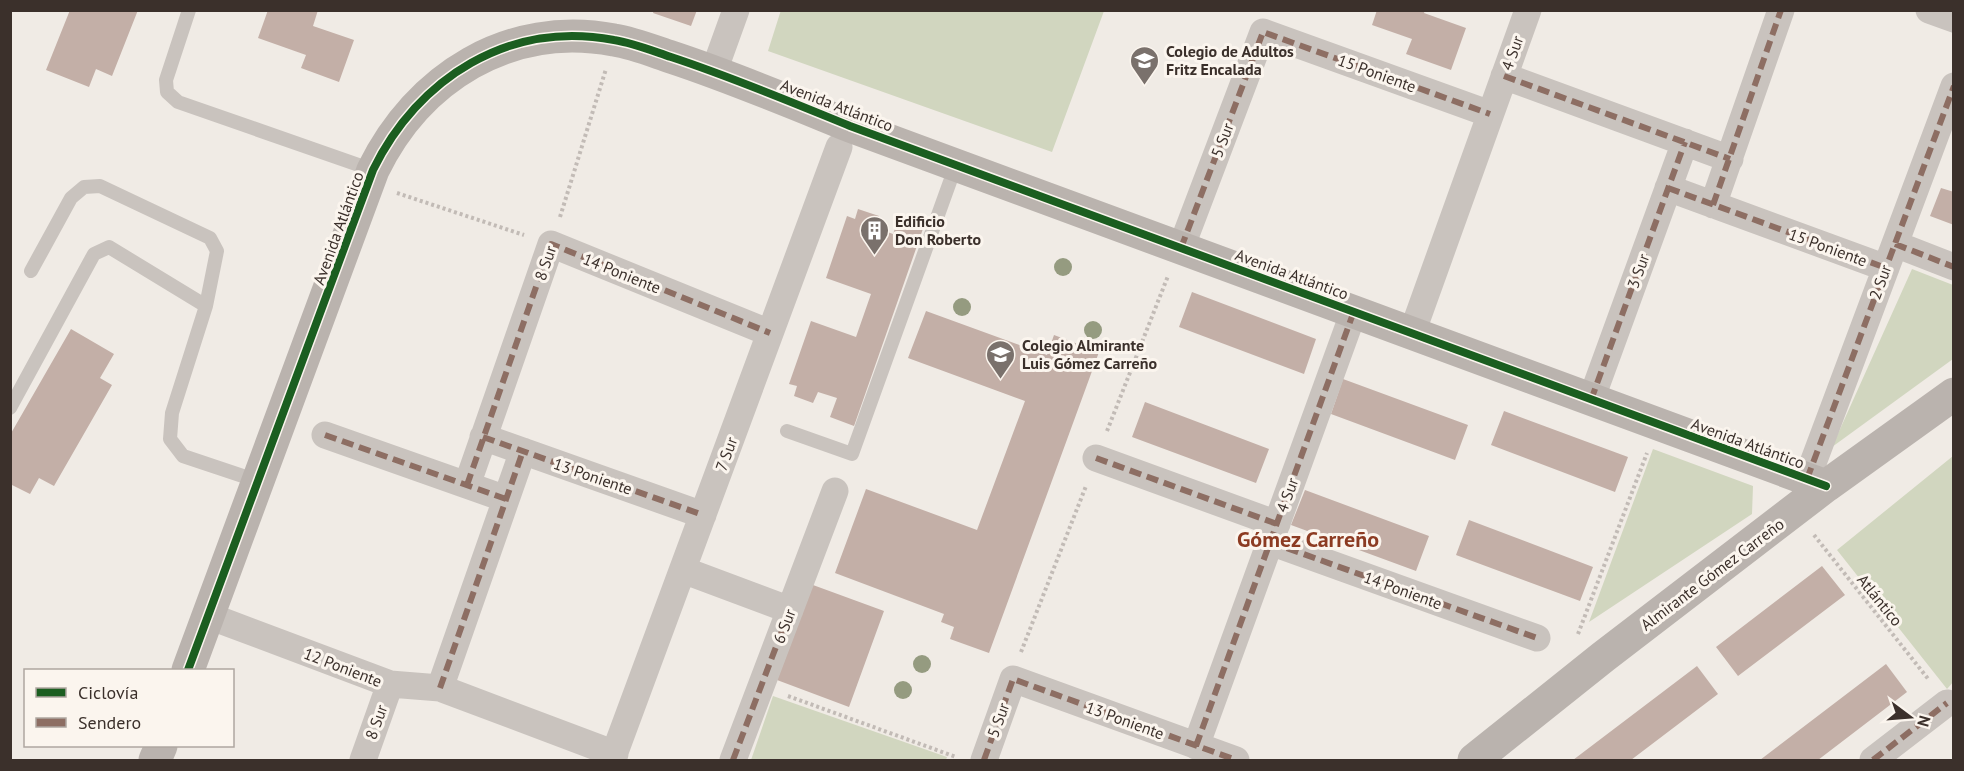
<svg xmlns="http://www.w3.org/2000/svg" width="1964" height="771" viewBox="0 0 1964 771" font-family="'PT Sans',sans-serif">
  <rect width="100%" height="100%" fill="#f0ebe5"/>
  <path fill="#d1d6bf" d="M781 10H1104V11L1052 152 768 51Z
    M1912 269 1953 285V359L1832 447Z
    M1653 449 1753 486 1752 514 1589 622Z
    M1953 456 1954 681 1947 689 1837 550Z
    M773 696 947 757 946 760H751Z"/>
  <path fill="#c3afa7" d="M70 10H138L112 76 96 69 89 87 46 70Z
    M268 10H318L313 26 354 40 339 82 301 68 306 55 258 38Z
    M654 10H697L691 26 653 13Z
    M1377 10H1425L1424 13 1466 28 1451 70 1406 54 1412 39 1372 25Z
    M1941 188 1954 192V225L1930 216Z
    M858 209 879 216 874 227 893 234 900 214 925 223 854 426 830 417 837 398 818 392 813 403 794 396 797 386 789 384 811 321 856 337 871 294 826 278 847 216 855 219Z
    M1192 292 1316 339 1304 374 1179 327Z
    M926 311 1047 355 1054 335 1099 352 989 653 950 639 954 627 941 622 944 614 835 573 866 489 977 530 1025 401 908 358Z
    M71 329 114 354 100 378 112 385 54 486 39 478 30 494 10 484V435Z
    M1343 379 1468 425 1455 460 1331 414Z
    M1145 402 1269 449 1256 483 1132 437Z
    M1504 411 1628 457 1615 492 1491 445Z
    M1305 490 1429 536 1416 571 1291 525Z
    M1469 520 1593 567 1580 601 1456 555Z
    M1822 566 1845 595 1738 676 1716 647Z
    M813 585 884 611 849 707 777 680Z
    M1886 664 1907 692 1818 760H1760Z
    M1697 666 1718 694 1631 760H1573Z"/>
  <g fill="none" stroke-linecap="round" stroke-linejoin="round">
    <path stroke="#c2bbb6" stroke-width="4" stroke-dasharray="3 3" stroke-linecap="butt" d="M397 193 524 235
      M560 217 606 69
      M1107 431 1168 276
      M1814 535 1929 680
      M1578 634 1647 453
      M1021 652 1086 486
      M788 696 956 757"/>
    <path stroke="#c9c3be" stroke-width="14" d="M189 10 166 80 167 92 178 102 373 170
      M31 271 71 198 84 187 100 186 210 238 217 251 206 306
      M10 408 94 254 109 247 206 306 172 413 170 439 183 456 258 481
      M787 431 852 454 956 165"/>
    <path stroke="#c9c3be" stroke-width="27" d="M1929 10 1954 19
      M714 71 736 10
      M1504 76 1730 159
      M1668 188 1886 268
      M1713 205 1781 10
      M1895 244 1954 267
      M1181 248 1263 32 1490 114
      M1412 333 1528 10
      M1591 400 1685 142
      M325 435 506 499
      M483 437 703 515
      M1096 458 1277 524
      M1807 479 1954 86
      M467 485 551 244 770 333
      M1270 542 1537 638
      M683 570 790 610
      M209 616 390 684 440 688 615 754
      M440 688 523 451
      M1196 746 1354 311
      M363 760 390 684
      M612 760 839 147
      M733 760 835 491
      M984 760 1013 679 1236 760
      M1873 760 1947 703"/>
    <path stroke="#bab3ae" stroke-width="33" d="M188 670 373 170C418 78 509 20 614 40 633 43 653 51 671 57 732 77 791 102 850 126L1826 486
      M155 760 161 746
      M1474 760 1603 657 1826 486 1954 394"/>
    <path stroke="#8d6e63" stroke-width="6" stroke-dasharray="12 6" stroke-linecap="butt" d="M1504 76 1730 159
      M1668 188 1886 268
      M1713 205 1781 10
      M1895 244 1954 267
      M1181 248 1263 32 1490 114
      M1591 400 1685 142
      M325 435 506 499
      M483 437 703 515
      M1096 458 1277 524
      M1807 479 1954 86
      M467 485 551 244 770 333
      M1270 542 1537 638
      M440 688 523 451
      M1196 746 1354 311
      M733 760 790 610
      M984 760 1013 679 1236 760
      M1873 760 1947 703"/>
    <defs>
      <path id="cycleway" d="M188 670 373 170C418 78 509 20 614 40 633 43 653 51 671 57 732 77 791 102 850 126L1826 486"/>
    </defs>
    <use href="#cycleway" stroke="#fbf5ee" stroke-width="11"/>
    <use href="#cycleway" stroke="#1b5e20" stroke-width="8"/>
  </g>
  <g fill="#959b80">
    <circle cx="1063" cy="267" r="9"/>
    <circle cx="962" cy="307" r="9"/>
    <circle cx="1093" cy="330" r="9"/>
    <circle cx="922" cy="664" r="9"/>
    <circle cx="903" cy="690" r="9"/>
  </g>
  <defs>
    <symbol id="school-pin" viewBox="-11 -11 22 30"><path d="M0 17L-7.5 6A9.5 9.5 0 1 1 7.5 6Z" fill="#7a716c" stroke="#fbf5ee"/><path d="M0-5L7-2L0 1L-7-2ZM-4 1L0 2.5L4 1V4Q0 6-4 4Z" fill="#fff"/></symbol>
    <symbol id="building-pin" viewBox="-11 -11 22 30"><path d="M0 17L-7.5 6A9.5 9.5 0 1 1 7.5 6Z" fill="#7a716c" stroke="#fbf5ee"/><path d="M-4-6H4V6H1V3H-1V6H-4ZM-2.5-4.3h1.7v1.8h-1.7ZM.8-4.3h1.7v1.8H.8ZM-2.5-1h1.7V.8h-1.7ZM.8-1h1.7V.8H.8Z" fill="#fff"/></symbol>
  </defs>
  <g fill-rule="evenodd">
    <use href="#school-pin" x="1128" y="44" width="33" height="45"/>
    <use href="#building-pin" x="858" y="214" width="33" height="45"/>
    <use href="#school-pin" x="984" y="338" width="33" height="45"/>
  </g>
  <g text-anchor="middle" stroke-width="6" stroke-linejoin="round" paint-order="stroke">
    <g font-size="16" font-weight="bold" fill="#3b302b" stroke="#fbf5ee" text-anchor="start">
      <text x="1166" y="57">Colegio de Adultos<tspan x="1166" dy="18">Fritz Encalada</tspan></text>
      <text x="895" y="227">Edificio<tspan x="895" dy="18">Don Roberto</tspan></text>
      <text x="1022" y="351">Colegio Almirante<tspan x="1022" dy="18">Luis Gómez Carreño</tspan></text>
    </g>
    <g font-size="16" fill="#3b302b" stroke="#fbf5ee">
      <text transform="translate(1512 53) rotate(-70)" y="6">4 Sur</text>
      <text transform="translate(1377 73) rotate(20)" y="6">15 Poniente</text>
      <text transform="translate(837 105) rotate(21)" y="6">Avenida Atlántico</text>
      <text transform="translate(1222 140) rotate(-69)" y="6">5 Sur</text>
      <text transform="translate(338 228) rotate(-70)" y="6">Avenida Atlántico</text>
      <text transform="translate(1828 247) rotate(20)" y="6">15 Poniente</text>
      <text transform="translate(545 263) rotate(-71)" y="6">8 Sur</text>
      <text transform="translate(1638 271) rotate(-70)" y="6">3 Sur</text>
      <text transform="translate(622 273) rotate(22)" y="6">14 Poniente</text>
      <text transform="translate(1292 274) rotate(20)" y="6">Avenida Atlántico</text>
      <text transform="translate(1880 282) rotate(-70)" y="6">2 Sur</text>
      <text transform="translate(1748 443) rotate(20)" y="6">Avenida Atlántico</text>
      <text transform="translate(726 454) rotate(-70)" y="6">7 Sur</text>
      <text transform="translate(593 476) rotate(19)" y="6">13 Poniente</text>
      <text transform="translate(1287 495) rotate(-70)" y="6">4 Sur</text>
      <text transform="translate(1712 574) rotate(-37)" y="6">Almirante Gómez Carreño</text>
      <text transform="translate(1403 590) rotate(20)" y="6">14 Poniente</text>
      <text transform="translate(1880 600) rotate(51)" y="6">Atlántico</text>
      <text transform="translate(784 626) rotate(-69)" y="6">6 Sur</text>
      <text transform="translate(343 667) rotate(21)" y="6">12 Poniente</text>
      <text transform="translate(998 720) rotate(-70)" y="6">5 Sur</text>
      <text transform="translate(1125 720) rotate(20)" y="6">13 Poniente</text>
      <text transform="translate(376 722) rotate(-70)" y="6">8 Sur</text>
    </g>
    <g font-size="22" font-weight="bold" fill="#8c3b22" stroke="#fbf5ee">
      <text x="1308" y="547">Gómez Carreño</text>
    </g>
  </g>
  <rect width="1964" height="771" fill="none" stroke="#3b302b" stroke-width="24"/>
  <rect x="24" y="669" width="210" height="78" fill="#fbf5ee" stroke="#aea6a0" stroke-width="1.5"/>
  <rect x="36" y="688" width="30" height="9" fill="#1b5e20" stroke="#aea6a0" stroke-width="1.5"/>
  <text x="78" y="699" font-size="18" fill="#3b302b">Ciclovía</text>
  <rect x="36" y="718" width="30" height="9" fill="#8d6e63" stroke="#aea6a0" stroke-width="1.5"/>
  <text x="78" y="729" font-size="18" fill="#3b302b">Sendero</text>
  <g transform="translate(1910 717) rotate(106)" stroke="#fbf5ee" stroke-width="4.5" paint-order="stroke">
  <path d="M0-4.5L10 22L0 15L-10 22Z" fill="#3b302b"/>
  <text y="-9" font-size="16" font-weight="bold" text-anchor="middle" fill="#3b302b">N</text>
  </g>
</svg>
